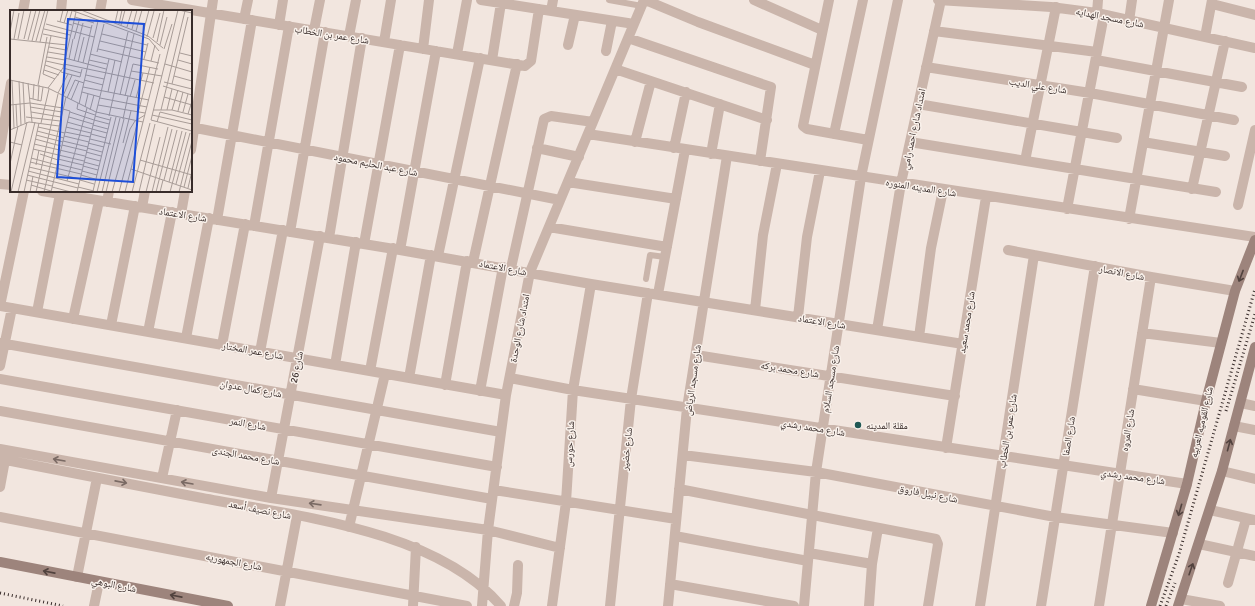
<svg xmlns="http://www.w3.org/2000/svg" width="1255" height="606" viewBox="0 0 1255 606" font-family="Signika,'Noto Naskh Arabic',sans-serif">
  <rect width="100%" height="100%" fill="#f2e6df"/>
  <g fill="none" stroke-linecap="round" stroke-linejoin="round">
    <path stroke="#cab5ab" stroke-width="6" d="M609 0 642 6
      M646 279 650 255 665 257"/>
    <path stroke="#cab5ab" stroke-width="10" d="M132 0 525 66 531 61 539 9
      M481 0 634 24
      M645 0 698 22 815 65
      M754 0 822 30
      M829 0 803 126 807 129 868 140
      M938 0 1051 7 1097 13 1255 48
      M1212 4 1255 15
      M23 11 25 0
      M61 11 62 0
      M100 11 102 0
      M551 11 553 0
      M1097 13 1098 0
      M244 19 248 0
      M1129 21 1132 0
      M279 25 283 0
      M314 30 320 0
      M934 31 1097 52
      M349 36 356 0
      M1205 37 1212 0
      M628 38 771 87 760 161
      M384 42 391 0
      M568 45 575 15
      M423 49 429 0
      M606 51 612 21
      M457 54 467 0
      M492 60 501 3
      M1096 60 1242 87
      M926 67 1090 93 1234 120
      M615 69 767 120
      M918 104 1117 138
      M191 127 560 200
      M588 134 1255 237
      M834 134 863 0
      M635 142 651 81
      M910 142 1216 192
      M1143 142 1225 156
      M537 148 579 157
      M674 148 686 92
      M0 149 11 83
      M191 150 213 0
      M711 154 720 104
      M1025 161 1056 7
      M568 182 676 199
      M0 184 11 185
      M1192 189 1225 41
      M42 191 400 250 591 284 963 344
      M107 202 109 191
      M1238 205 1255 130
      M142 207 145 191
      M1067 209 1104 15
      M181 214 185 191
      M1129 219 1169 0
      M217 220 252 20
      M254 226 289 26
      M549 227 667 247
      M290 232 325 32
      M329 238 362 38
      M364 244 400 45
      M400 250 436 51
      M1008 250 1151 277 1235 291
      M438 256 480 58
      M473 262 517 64
      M511 268 544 119 551 116 593 122
      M658 294 685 150
      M0 306 506 395
      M0 306 24 191
      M755 310 763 235 777 164
      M37 312 60 194
      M798 317 807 237 820 171
      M73 319 99 201
      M111 325 135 206
      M877 330 901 183 941 0
      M148 332 172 212
      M1142 333 1221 343
      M919 337 931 248 943 190
      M186 338 209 218
      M0 343 501 432
      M222 345 245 224
      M260 352 283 230
      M696 355 955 396
      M335 365 356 242
      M0 366 12 308
      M370 371 393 248
      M409 378 431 255
      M510 378 573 390 1187 484
      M0 379 497 467
      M445 385 467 261
      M1133 389 1206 401
      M480 391 503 267
      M1241 403 1255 406
      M0 411 492 499
      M1234 426 1255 430
      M946 448 986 197
      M0 449 271 498 488 530 560 548
      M683 455 816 472 1055 517 1173 533
      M0 459C67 472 135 485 202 498 297 516 436 530 501 606
      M1222 471 1255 479
      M162 478 177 410
      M0 487 5 460
      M679 489 936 539 938 544 928 606
      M494 490 676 519
      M271 498 320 236
      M1210 510 1255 520
      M0 517 467 606
      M349 527 385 374
      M675 536 808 561
      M1199 544 1255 556
      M809 553 872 564
      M77 577 97 478
      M1228 583 1246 519
      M670 584 794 606
      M1181 599 1220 606
      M94 606 99 582
      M280 606 297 516
      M413 606 416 547
      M482 606 488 530 506 395 530 272 644 0
      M514 606 517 593 518 565
      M552 606 566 502 573 390 591 284
      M610 606 631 399 648 293
      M668 606 687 408 727 156
      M804 606 816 472 861 177 898 0
      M869 606 872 564 878 528
      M980 606 1034 255
      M1041 606 1095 266
      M1099 606 1151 277"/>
    <path stroke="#9d847c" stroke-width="10" d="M0 562 228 606
      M1151 606 1187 484 1206 401 1235 291 1255 240
      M1178 606 1222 471 1255 347"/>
    <path stroke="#382c2a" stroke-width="3" stroke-dasharray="1 3" stroke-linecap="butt" d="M1226 411 1255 314
      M0 593 63 606
      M1160 606 1179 554 1255 289
      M1166 606 1175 583"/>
  </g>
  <defs><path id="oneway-shaft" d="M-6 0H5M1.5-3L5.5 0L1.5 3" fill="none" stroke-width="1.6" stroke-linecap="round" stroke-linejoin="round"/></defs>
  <g stroke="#51423e">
    <use href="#oneway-shaft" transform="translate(1241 276) rotate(111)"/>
    <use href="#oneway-shaft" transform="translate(1229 445) rotate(-75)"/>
    <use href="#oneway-shaft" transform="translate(1180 510) rotate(106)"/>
    <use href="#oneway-shaft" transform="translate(1191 569) rotate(-71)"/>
    <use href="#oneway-shaft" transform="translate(49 572) rotate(-169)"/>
    <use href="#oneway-shaft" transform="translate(176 596) rotate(-169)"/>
  </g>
  <g stroke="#7a6a64">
    <use href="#oneway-shaft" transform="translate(59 460) rotate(-170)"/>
    <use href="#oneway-shaft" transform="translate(121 482) rotate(11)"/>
    <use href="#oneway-shaft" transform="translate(187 483) rotate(-170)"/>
    <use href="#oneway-shaft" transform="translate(315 504) rotate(-172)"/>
  </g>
  <circle fill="#205854" stroke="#f9f1eb" stroke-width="1.5" cx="858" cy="425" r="4"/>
  <g text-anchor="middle" stroke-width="3" stroke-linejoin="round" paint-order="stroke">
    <g font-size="10" fill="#382c2a" stroke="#f9f1eb">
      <text transform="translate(1110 17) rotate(11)" y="4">شارع مسجد الهدايه</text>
      <text transform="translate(332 34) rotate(9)" y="4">شارع عمر بن الخطاب</text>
      <text transform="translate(1038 85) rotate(9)" y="4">شارع علي الديب</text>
      <text transform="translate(913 129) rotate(-78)" y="4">امتداد شارع احمد رامي</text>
      <text transform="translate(376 164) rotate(11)" y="4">شارع عبد الحليم محمود</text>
      <text transform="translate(921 187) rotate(9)" y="4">شارع المدينه المنوره</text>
      <text transform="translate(183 214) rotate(9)" y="4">شارع الاعتماد</text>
      <text transform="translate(503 267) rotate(11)" y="4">شارع الاعتماد</text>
      <text transform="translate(1122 272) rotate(11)" y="4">شارع الانصار</text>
      <text transform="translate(822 321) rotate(9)" y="4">شارع الاعتماد</text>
      <text transform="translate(966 322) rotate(-81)" y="4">شارع محمد سعيد</text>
      <text transform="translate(519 328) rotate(-79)" y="4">امتداد شارع الوحدة</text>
      <text transform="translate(253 350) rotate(10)" y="4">شارع عمر المختار</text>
      <text transform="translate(296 367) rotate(-79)" y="4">شارع 26</text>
      <text transform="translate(790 369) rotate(9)" y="4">شارع محمد بركه</text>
      <text transform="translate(830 379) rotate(-81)" y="4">شارع مسجد السلام</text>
      <text transform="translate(692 380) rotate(-82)" y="4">شارع مسجد الرياض</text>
      <text transform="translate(251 388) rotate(10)" y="4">شارع كمال عدوان</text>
      <text transform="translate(1201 422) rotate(-77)" y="4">شارع القوميه العربيه</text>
      <text transform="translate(248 423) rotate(10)" y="4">شارع النمر</text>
      <text transform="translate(813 427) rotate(9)" y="4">شارع محمد رشدي</text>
      <text transform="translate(1127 430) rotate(-81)" y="4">شارع المروه</text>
      <text transform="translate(1007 431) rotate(-81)" y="4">شارع عمر بن الخطاب</text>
      <text transform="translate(1068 436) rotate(-81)" y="4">شارع الصفا</text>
      <text transform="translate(569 444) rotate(-87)" y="4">شارع حورس</text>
      <text transform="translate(626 449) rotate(-84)" y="4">شارع خضير</text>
      <text transform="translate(246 455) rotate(10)" y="4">شارع محمد الجندى</text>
      <text transform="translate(1133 476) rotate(8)" y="4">شارع محمد رشدي</text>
      <text transform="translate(928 493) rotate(11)" y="4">شارع نبيل فاروق</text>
      <text transform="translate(260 509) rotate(11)" y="4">شارع نصيف أسعد</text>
      <text transform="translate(234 561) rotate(11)" y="4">شارع الجمهوريه</text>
      <text transform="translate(114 584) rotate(11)" y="4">شارع البوهي</text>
    </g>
    <g font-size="10" fill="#382c2a" stroke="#f9f1eb" text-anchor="start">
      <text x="866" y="429">مقلة المدينه</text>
    </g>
  </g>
  <g transform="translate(10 10)">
    <rect width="182" height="182" fill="#f2e6df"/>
    <path fill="none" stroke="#a89c97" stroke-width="1" d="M61 0 139 29 149 41M71 0 138 26 153 38M168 0 141 110 182 121M169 0 182 3M65 7 84 13M47 11 62 15M50 12 53 0M54 13 58 0M63 13 81 18M105 13 108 0M36 14 84 27M58 14 62 1M109 14 112 0M111 15 115 0M117 17 122 0M34 19 60 25M122 19 127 0M126 21 132 0M0 22 4 0M133 23 139 0M33 24 58 29M92 24 137 35M41 26 33 64 45 69M137 27 144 1M143 28 150 3M0 29 57 35M4 29 9 3M8 29 14 0M14 29 21 0M64 29 69 11M18 30 26 0M22 31 30 0M26 31 35 0M90 31 136 42M30 32 38 0M147 32 154 0M150 35 157 7M39 37 56 40M88 39 149 53M154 39 162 14M38 42 56 45M87 42 94 14M170 43 182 46M80 44 112 52M37 47 55 50M55 48 96 59M59 49 63 29M134 49 138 33M79 50 97 54M168 50 182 54M36 51 54 55M64 51 73 13M141 51 145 35M68 52 74 27M73 53 82 15M54 54 144 73M155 54 182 62M35 55 52 61M53 58 71 63M34 60 49 65M121 61 152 66M51 62 70 67 72 59M76 65 94 69M164 66 182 71M0 70 38 78 86 102 133 112 115 182M2 70 4 118M74 70 93 75M9 71 11 115M13 72 14 93M154 72 182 79M18 73 22 112M162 74 178 7M28 75 37 27M153 76 182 85M73 77 139 90M38 78 53 58 66 2M72 82 90 87M98 82 105 50M48 83 58 64M110 85 124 24M53 86 62 65M115 86 123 54 148 59M120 87 125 70M154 87 182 95M19 88 31 91 33 77M57 88 65 70 74 73M90 88 137 97M126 88 133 63M23 89 24 74M61 90 69 71M28 91 29 75M14 93 15 113M68 93 67 99 85 105M6 94 7 116M69 94 88 11M0 95 20 93 53 98M88 95 135 103M20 97 52 102M75 97 78 84M80 100 84 85M143 100H162L182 105M151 100 175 1M157 100 162 79M162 100 168 80M168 101 173 82M21 102 51 107M60 102 84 110M173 102 178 84M128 103 140 57M178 104 182 91M142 105 182 114M85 106 100 110M99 106 118 22M16 107 50 111M59 107 83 114M113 109 118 86M84 110 99 114M57 112 82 119M133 112 150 44M147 112 150 102 182 110M31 113 39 79M83 115 98 119M28 117 55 123M56 117 81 123M82 119 97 123M0 120 19 112 49 116M27 121 54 128M55 122 80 127M81 124 96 128M26 125 53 132M54 126 79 132M25 129 51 136M80 129 101 134M53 131 78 137M0 132 12 135M78 133 94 137M113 133 121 101M24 134 75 146M52 135 77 141M77 138 92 142M23 139 74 151M76 142 91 146M30 144 48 150M75 147 90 151M21 148 47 155M48 149 73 155M130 150 182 165M20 152 71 164M74 152 89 156M0 154 8 116M47 154 72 160M26 155 29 140M73 156 88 160M19 157 70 169M121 159 182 180M18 161 69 174M72 161 87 165M17 165 68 178M71 165 85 169M16 170 42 176M70 170 84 174M154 170 167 120M57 171 77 98M159 172 172 121M166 174 180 123M21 175 41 181M42 177 61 182M68 177 84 181M174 177 182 146M178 178 182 161M83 181 101 107M1 182 17 112M8 182 25 112M14 182 29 113M20 182 23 166M26 182 48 84M34 182 56 87M41 182 60 101 53 99M67 182 99 49M87 182 106 107M92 182 110 108M96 182 114 109M102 182 120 119 125 111 135 105M109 182 128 111M122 182 140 113M129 182 145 114M136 182 150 127M142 182 158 117M146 182 162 119M150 182 153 170M160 182 176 122M169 182 182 131"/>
    <path fill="#1d4ed8" fill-opacity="0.15" stroke="#1d4ed8" stroke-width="2" d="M58 9 134 14 123 172 47 167Z"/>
    <rect width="182" height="182" fill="none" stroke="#382c2a" stroke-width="2"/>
  </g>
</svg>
